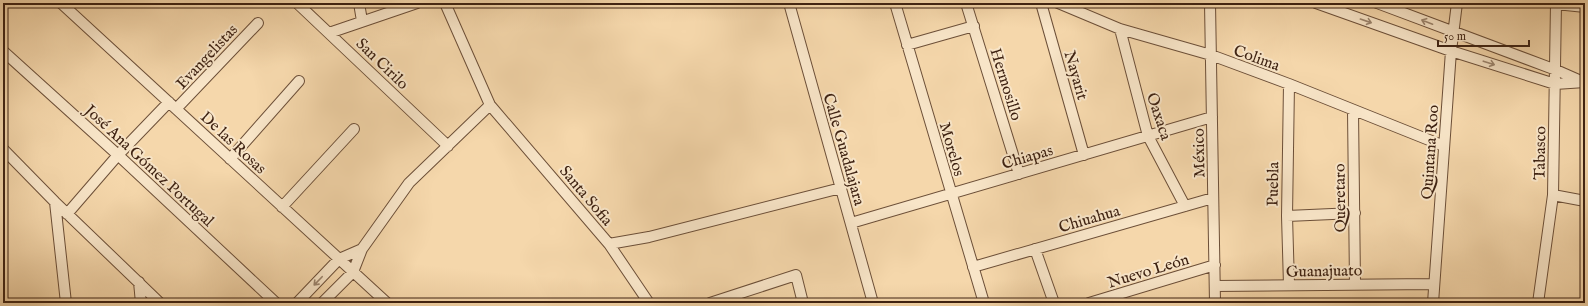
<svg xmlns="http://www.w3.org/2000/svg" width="1588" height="306" viewBox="0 0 1588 306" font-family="'IM FELL English',serif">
  <rect width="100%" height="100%" fill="#f5d7ab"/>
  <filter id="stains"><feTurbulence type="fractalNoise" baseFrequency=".005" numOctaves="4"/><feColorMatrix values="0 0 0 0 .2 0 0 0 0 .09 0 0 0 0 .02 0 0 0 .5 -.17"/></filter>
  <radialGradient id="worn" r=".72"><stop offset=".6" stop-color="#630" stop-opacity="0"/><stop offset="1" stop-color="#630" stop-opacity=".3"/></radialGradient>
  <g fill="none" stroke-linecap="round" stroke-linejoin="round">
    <defs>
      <path id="minor" d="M61 3 387 303
        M297 3 448 146
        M359 3 362 21
        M445 3 490 105 609 244 649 237 841 188
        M789 3 873 303
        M895 3 984 303
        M966 3 1019 174
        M1041 3 1084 155
        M1058 3 1120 29 1211 55 1289 84 1444 146
        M1210 3 1215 303
        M1316 3 1451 51 1555 84 1585 82
        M1377 3 1556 70 1581 81
        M1556 4 1585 7
        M1120 29 1148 136 1185 206
        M329 33 417 3
        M907 45 974 26
        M3 51 118 155 276 303
        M1289 84 1287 216 1289 285
        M176 109 258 23
        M1353 111 1355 284
        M3 149 55 202 160 303
        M230 159 299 81
        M1553 195 1585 201
        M55 202 66 303
        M282 207 354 129
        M67 214 118 155 169 102
        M1287 216 1355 213
        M851 223 1212 117
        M609 244 649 303
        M1035 249 1054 303
        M973 267 1213 198
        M139 282 141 303
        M1215 286 1434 284
        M297 303 339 259 362 249
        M322 303 353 272 362 249 409 183 490 105
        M710 303 796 275 803 303
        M1089 303 1215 265
        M1433 303 1451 51 1457 3
        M1538 303 1553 195 1556 3"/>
    </defs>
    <use href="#minor" stroke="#6c4f38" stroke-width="12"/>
    <use href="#minor" stroke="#f8e5c8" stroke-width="10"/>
  </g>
  <defs><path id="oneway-shaft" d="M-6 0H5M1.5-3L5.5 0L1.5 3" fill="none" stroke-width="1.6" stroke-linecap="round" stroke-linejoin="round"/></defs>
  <g stroke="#9b846d">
    <use href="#oneway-shaft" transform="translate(1366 21) rotate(19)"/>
    <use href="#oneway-shaft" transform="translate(1427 22) rotate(-159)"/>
    <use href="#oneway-shaft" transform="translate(1489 63) rotate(18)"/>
    <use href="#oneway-shaft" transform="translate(318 281) rotate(134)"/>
  </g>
  <g text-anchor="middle" stroke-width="4" stroke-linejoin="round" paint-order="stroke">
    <g font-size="16" fill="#3e2212" stroke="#f8e5c8">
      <text transform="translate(206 56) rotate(-47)" y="6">Evangelistas</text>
      <text transform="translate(1257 57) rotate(20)" y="6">Colima</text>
      <text transform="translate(383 63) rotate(44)" y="6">San Cirilo</text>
      <text transform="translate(1077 75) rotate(74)" y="6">Nayarit</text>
      <text transform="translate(1007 84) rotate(73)" y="6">Hermosillo</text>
      <text transform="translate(1160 116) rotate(72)" y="6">Oaxaca</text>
      <text transform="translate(234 142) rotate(43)" y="6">De las Rosas</text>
      <text transform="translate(845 149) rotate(74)" y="6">Calle Guadalajara</text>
      <text transform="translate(953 149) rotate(74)" y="6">Morelos</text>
      <text transform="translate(1429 152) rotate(-86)" y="6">Quintana Roo</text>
      <text transform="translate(1198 153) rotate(-91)" y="6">México</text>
      <text transform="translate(1539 153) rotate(-89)" y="6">Tabasco</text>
      <text transform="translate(1027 156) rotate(-16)" y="6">Chiapas</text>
      <text transform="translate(150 165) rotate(43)" y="6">José Ana Gómez Portugal</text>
      <text transform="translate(1272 184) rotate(-89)" y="6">Puebla</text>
      <text transform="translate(587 195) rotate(50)" y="6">Santa Sofia</text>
      <text transform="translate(1339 198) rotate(-91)" y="6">Queretaro</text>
      <text transform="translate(1089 218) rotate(-16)" y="6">Chiuahua</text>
      <text transform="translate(1148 270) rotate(-17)" y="6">Nuevo León</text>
      <text transform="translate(1324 270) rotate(-1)" y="6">Guanajuato</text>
    </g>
  </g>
  <rect width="1588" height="306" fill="none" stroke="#f5d7ab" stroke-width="16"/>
  <rect x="4" y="4" width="1580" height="298" fill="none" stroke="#3e2212" stroke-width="2"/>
  <rect x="8" y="8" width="1572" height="290" fill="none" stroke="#3e2212"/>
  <path d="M1438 40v6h91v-6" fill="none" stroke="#3e2212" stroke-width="2"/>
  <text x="1444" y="40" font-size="12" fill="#3e2212" stroke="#f8e5c8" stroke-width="3" paint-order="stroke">50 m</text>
  <rect width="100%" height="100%" filter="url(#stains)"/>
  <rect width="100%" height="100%" fill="url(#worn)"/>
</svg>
